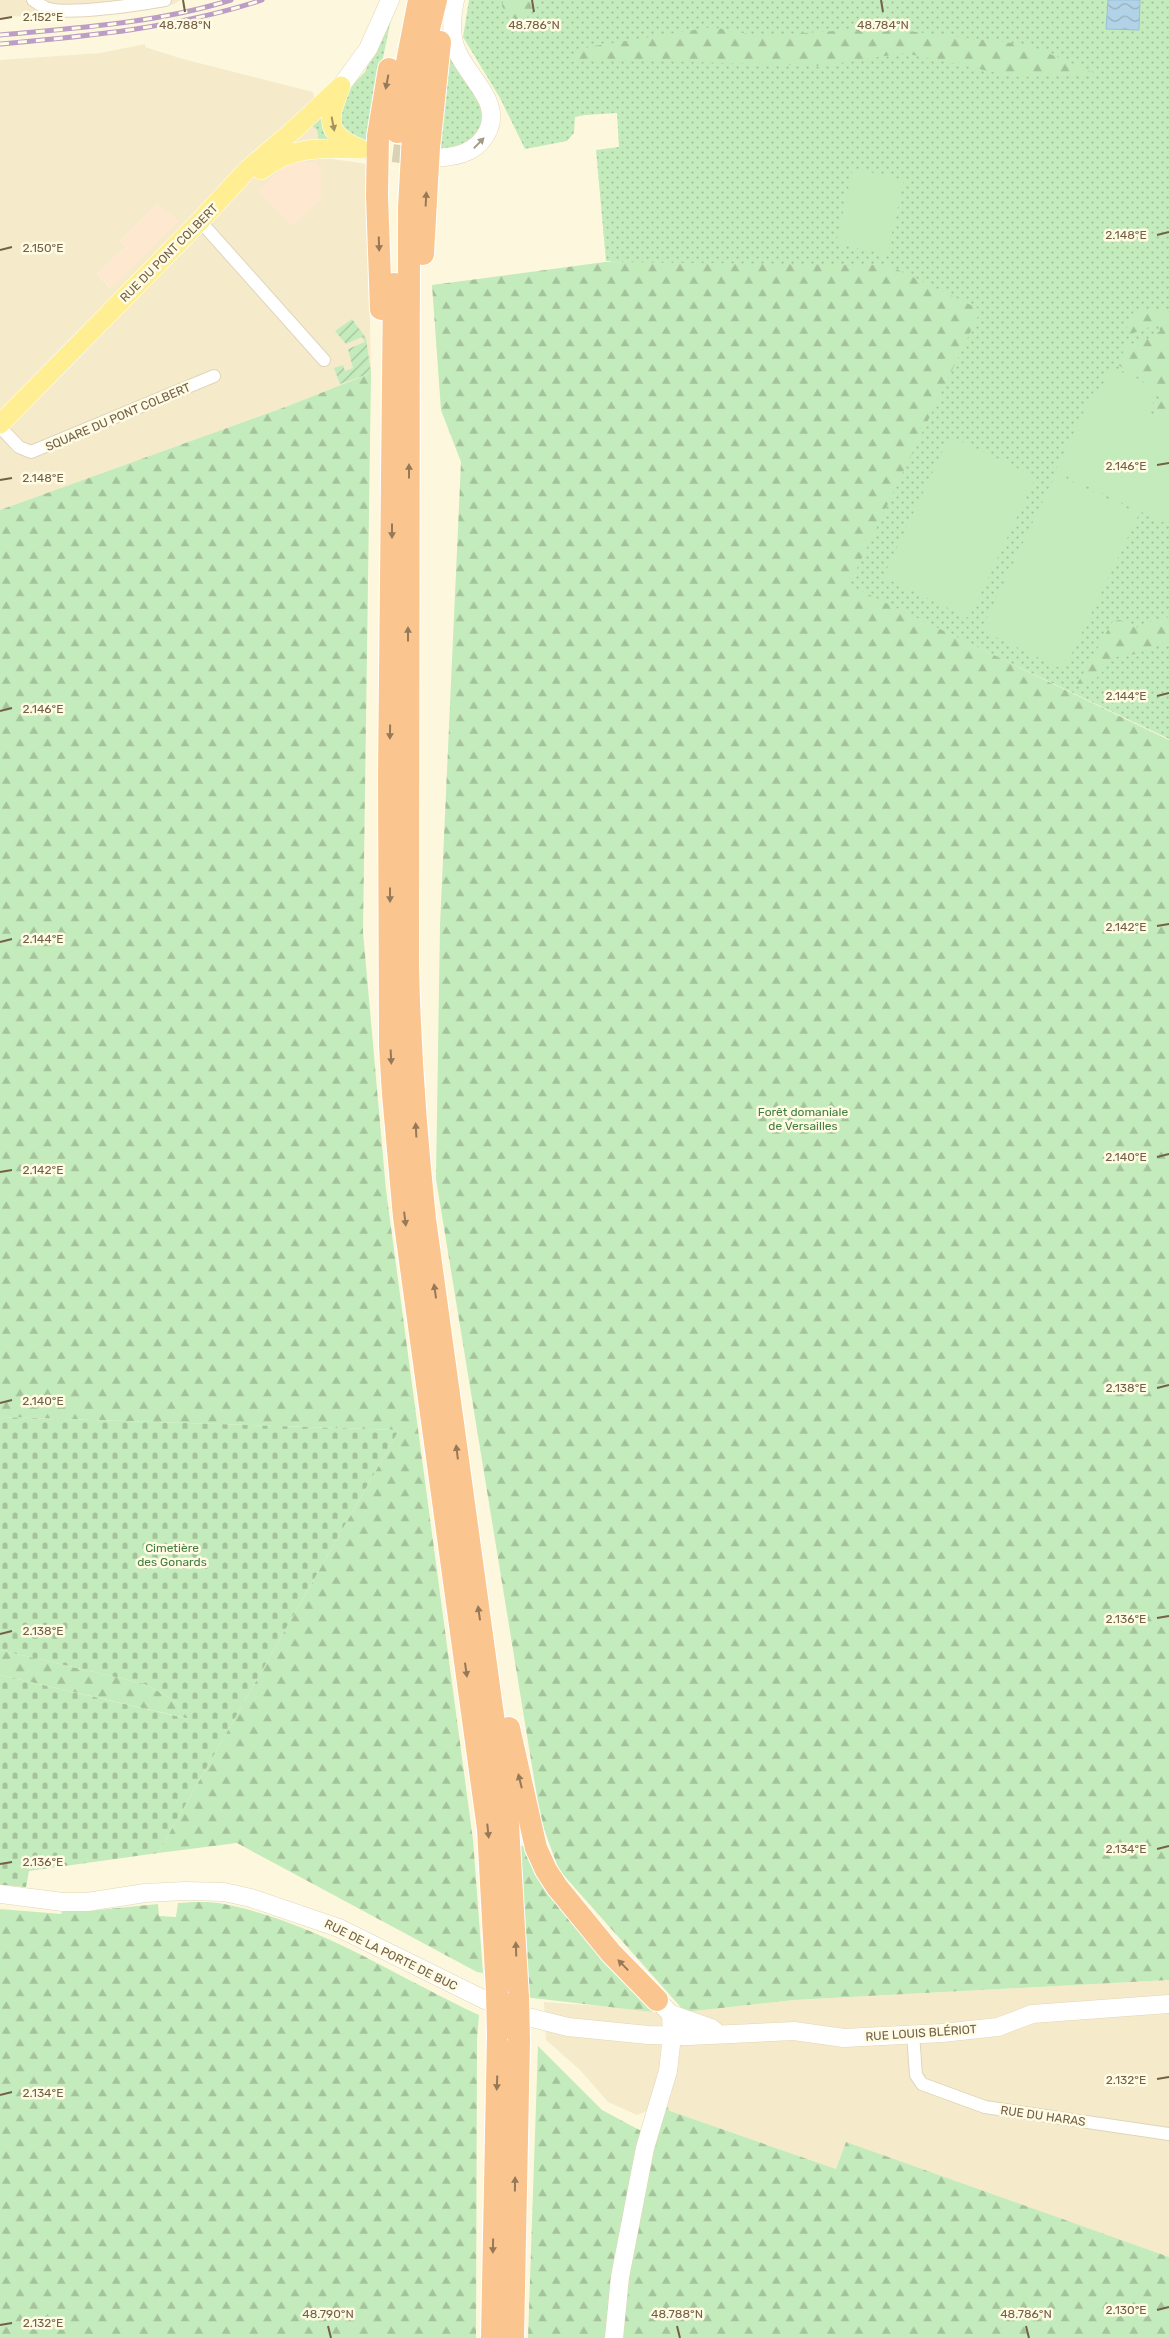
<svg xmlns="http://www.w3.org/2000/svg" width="1169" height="2338" viewBox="0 0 1169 2338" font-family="Rubik,sans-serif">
  <defs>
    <pattern id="grass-dots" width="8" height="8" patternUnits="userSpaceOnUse" patternTransform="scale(1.25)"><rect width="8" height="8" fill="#c4ebbc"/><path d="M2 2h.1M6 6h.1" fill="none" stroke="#a4c29b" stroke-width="1.8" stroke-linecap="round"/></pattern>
    <pattern id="forest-firs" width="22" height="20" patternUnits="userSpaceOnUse" patternTransform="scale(1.25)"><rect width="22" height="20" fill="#c4ebbc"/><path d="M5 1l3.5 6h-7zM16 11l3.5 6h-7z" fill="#a4c29b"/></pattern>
    <pattern id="cemetery-stones" width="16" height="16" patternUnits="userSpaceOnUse" patternTransform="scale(1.25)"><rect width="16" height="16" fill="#c4ebbc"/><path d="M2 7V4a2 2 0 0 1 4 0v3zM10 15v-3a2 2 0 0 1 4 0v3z" fill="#a4c29b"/></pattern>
    <pattern id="garden-furrows" width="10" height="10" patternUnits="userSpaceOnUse" patternTransform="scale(1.25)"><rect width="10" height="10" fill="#c4ebbc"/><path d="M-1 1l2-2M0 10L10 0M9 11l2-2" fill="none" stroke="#a4c29b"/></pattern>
    <pattern id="water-waves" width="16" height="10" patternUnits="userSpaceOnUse" patternTransform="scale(1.25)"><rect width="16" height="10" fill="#b2d3e7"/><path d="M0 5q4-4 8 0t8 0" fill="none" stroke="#95afbd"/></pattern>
  </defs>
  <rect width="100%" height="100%" fill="#fdf8dd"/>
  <path fill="#f5ebcb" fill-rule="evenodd" d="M0 0H181L174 4 130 12 0 17Z
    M145 44V47L183 59 313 92 321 128 333 159 367 164 371 373 288 406 0 510V60L100 53ZM157 204 178 221 110 288 97 274 126 247 120 241Z
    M1169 1980V2257L846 2143 836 2169 670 2111 665 2104 637 2115 608 2102 580 2070 546 2040 544 2002 685 2012 794 2000Z"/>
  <path fill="#fee8d0" d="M288 162H316L321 169V199L292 226 258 191Z
    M157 204 179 221 111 288 97 274 126 247 120 241Z"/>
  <path fill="url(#grass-dots)" d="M469 0H1169V739L849 586 643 265 606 261 596 150 619 147 617 113 585 115 575 117 574 133 567 141 525 149 500 98 463 37Z
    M393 10 380 72 369 141 349 139 342 134 340 98 365 72Z
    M445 43C463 72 509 124 460 146 453 150 442 149 433 150Z
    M329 101 340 144 320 145 317 130 310 124Z"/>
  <path fill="url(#forest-firs)" d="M503 0H537L518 34 502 6Z
    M712 27 758 36 881 28 1029 45 1099 75 1017 77 904 53 821 66 633 60 568 62 588 47Z
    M605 262 888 265 981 310 849 585 1169 740V1980L794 2000 685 2012 559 1870 541 1821 436 1179 440 925 461 462 441 410 432 285Z
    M1134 311H1163L1169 314V427L1152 419 1161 391 1118 365 1126 345 1144 341 1160 331 1158 325C1144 327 1138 334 1124 334Z
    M371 373 363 932 386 1190 473 1840 483 1973 477 1972 237 1843 158 1853 399 1430 0 1417V510L288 406Z
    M1169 617V641L1136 654 1115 657 1098 677 1076 686 1113 621 1120 620 1136 628 1148 622Z
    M0 1650 145 1684 174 1700 190 1719 0 1675Z
    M520 1846H527L653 2012 524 1997Z
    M178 1903C193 1902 210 1901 224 1904 316 1922 395 1976 479 2015L477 2040 476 2338H0V1909L61 1914 63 1910 88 1911 158 1904 159 1916 176 1917Z
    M538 2046 602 2110 645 2133 607 2338H528Z
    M665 2104 670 2111 836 2169 846 2142 1169 2257V2338H623L625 2297 653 2143Z"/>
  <path fill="url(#cemetery-stones)" d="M0 1417 399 1430 158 1853 29 1871 26 1887 0 1885V1675L189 1719 174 1700 145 1684 0 1650Z"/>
  <path fill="url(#garden-furrows)" d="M352 319 366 338 371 373 340 384 334 368 343 365 345 371 353 368 348 349 365 342 362 337 346 344 335 331Z"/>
  <path fill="#c4ebbc" d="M853 168 904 180 887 255 836 243Z
    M1111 367 1159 390 1147 416 1169 427V525L1055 471 1094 391 1099 393Z
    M950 436 1036 477 969 618 883 577Z
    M1056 474 1139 514 1064 670 981 630Z"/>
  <path fill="url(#water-waves)" stroke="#97c0d9" d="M1108 0H1140L1139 30 1106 29Z"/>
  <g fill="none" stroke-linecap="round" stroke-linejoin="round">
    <path stroke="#dad2b7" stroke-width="18" stroke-dasharray="18 9" stroke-linecap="butt" d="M366 150 425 157"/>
    <defs>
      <path id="street" d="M33 0C37 3 42 6 46 8 66 16 142 4 165 0
        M200 221 324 360
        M0 427 19 447 31 452 214 376
        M913 2034 916 2075 922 2084 985 2107 1169 2134"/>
      <path id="secondary" d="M341 86 368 49 390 0
        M434 158C454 157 474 154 485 136 507 102 464 76 455 46 450 31 452 15 455 0
        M0 1894 63 1902H87L145 1893 185 1891 224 1892 251 1898 339 1928 485 2000
        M664 2007 671 2014 711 2028 716 2032
        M532 2018 568 2027 648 2035 689 2036 794 2031 844 2038 942 2033 998 2027 1032 2014 1169 2004
        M614 2338 620 2277 645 2148 668 2071 672 2036 671 2014"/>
      <path id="primary" d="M340 89C327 120 325 134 359 148
        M261 170C293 145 323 148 361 149
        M0 424 200 221 247 170 296 128 341 86"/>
      <path id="highway" d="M436 0 422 58 415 99 409 208 408 967C410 1051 416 1135 425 1219L508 1825 518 1998
        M397 132 400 98 419 0
        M423 254 429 147 440 42
        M394 284 389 775 390 1046 393 1094 404 1217 488 1829 497 1992
        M381 309 377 195 378 136 389 69
        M509 1728 536 1848 546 1870 557 1887 611 1953 657 2000
        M492 2338 498 2034
        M513 2338 519 2040"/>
    </defs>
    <use href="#street" stroke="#e1d5b9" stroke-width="14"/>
    <use href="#secondary" stroke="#e3d5b4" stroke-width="19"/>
    <use href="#primary" stroke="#fff" stroke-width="20"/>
    <use href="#highway" stroke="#fff" stroke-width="24"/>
    <use href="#street" stroke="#fff" stroke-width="12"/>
    <use href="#secondary" stroke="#fff" stroke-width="18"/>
    <use href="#primary" stroke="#ffef92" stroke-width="19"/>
    <use href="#highway" stroke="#fbc590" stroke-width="22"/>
    <defs>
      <path id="rail" d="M0 35C77 28 157 23 231 0
        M0 44C88 36 177 28 262 0"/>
    </defs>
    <use href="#rail" stroke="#bc9dc5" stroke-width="5"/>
    <use href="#rail" stroke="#fffbe4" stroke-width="3" stroke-dasharray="9" stroke-linecap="butt"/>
    <defs>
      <path id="highway-bridge" d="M497 1992 498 2034
        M518 1998 519 2040"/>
    </defs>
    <use href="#highway-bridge" stroke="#fff" stroke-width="24" stroke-linecap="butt"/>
    <use href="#highway-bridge" stroke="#fbc590" stroke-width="22"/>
  </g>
  <defs><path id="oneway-solid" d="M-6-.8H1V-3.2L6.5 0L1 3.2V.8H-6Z" transform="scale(1.25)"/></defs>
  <g fill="#957958">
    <use href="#oneway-solid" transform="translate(387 82) rotate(101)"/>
    <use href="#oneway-solid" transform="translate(426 199) rotate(-87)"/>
    <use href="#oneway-solid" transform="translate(379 244) rotate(88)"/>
    <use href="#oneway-solid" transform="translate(409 471) rotate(-90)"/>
    <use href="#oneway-solid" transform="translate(392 531) rotate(90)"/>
    <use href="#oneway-solid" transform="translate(408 634) rotate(-90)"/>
    <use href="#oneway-solid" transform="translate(390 732) rotate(91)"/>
    <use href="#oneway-solid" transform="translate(390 895) rotate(90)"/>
    <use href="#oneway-solid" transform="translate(391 1057) rotate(87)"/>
    <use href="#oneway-solid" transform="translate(416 1130) rotate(-93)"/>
    <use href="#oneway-solid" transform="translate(405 1219) rotate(83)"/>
    <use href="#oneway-solid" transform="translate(435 1291) rotate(-98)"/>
    <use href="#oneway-solid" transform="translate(457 1452) rotate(-97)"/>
    <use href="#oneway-solid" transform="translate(479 1613) rotate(-98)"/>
    <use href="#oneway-solid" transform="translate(466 1670) rotate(82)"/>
    <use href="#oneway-solid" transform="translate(520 1781) rotate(-104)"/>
    <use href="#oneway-solid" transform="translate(488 1831) rotate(84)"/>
    <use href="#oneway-solid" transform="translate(516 1949) rotate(-92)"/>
    <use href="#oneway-solid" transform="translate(623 1965) rotate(-134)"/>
    <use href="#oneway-solid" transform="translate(497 2083) rotate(92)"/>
    <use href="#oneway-solid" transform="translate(515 2184) rotate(-89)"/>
    <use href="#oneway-solid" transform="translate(493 2246) rotate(91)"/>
  </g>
  <use fill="#a49260" href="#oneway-solid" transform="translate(333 124) rotate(79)"/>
  <use fill="#a49886" href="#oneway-solid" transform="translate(479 143) rotate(-46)"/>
  <path fill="none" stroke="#736045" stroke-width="2" d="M183 0 185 12M532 0 534 12M881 0 883 12M0 19 12 17M1157 235 1169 232M0 250 12 247M1157 465 1169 463M0 480 12 478M1157 696 1169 693M0 711 12 708M1157 926 1169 924M0 942 12 939M1157 1157 1169 1154M0 1172 12 1170M1157 1388 1169 1385M0 1403 12 1400M1157 1618 1169 1616M0 1634 12 1631M1157 1849 1169 1846M0 1864 12 1862M1157 2079 1169 2077M0 2095 12 2092M1157 2310 1169 2307M0 2325 12 2323M328 2326 331 2338M677 2326 680 2338M1026 2326 1029 2338"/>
  <g text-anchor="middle" stroke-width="5" stroke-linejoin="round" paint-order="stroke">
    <g font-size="12" fill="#736045" stroke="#fffbe4">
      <text transform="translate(169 253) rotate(-45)" y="4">RUE DU PONT COLBERT</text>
      <text transform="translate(118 417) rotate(-23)" y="4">SQUARE DU PONT COLBERT</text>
      <text transform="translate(391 1955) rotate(26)" y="4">RUE DE LA PORTE DE BUC</text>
      <text transform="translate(921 2033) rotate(-4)" y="4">RUE LOUIS BLÉRIOT</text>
      <text transform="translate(1043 2116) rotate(8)" y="4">RUE DU HARAS</text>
    </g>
    <g font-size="12" fill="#438040" stroke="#fffbe4">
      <text x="803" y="1116">Forêt domaniale<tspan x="803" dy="14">de Versailles</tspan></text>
      <text x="172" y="1552">Cimetière<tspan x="172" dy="14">des Gonards</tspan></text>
    </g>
  </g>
  <g font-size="12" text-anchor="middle" fill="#736045" stroke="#fffbe4" stroke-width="5" stroke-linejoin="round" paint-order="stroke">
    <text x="43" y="21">2.152°E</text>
    <text x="185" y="29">48.788°N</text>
    <text x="534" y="29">48.786°N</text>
    <text x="883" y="29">48.784°N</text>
    <text x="1126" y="239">2.148°E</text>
    <text x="43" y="252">2.150°E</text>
    <text x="1126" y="470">2.146°E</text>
    <text x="43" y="482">2.148°E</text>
    <text x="1126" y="700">2.144°E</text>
    <text x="43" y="713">2.146°E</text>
    <text x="1126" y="931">2.142°E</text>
    <text x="43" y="943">2.144°E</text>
    <text x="1126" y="1161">2.140°E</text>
    <text x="43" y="1174">2.142°E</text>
    <text x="1126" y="1392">2.138°E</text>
    <text x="43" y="1405">2.140°E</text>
    <text x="1126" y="1623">2.136°E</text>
    <text x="43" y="1635">2.138°E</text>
    <text x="1126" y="1853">2.134°E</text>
    <text x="43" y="1866">2.136°E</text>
    <text x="1126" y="2084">2.132°E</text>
    <text x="43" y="2097">2.134°E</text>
    <text x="1126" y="2314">2.130°E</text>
    <text x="328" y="2318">48.790°N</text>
    <text x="677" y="2318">48.788°N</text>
    <text x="1026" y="2318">48.786°N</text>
    <text x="43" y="2327">2.132°E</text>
  </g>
</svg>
